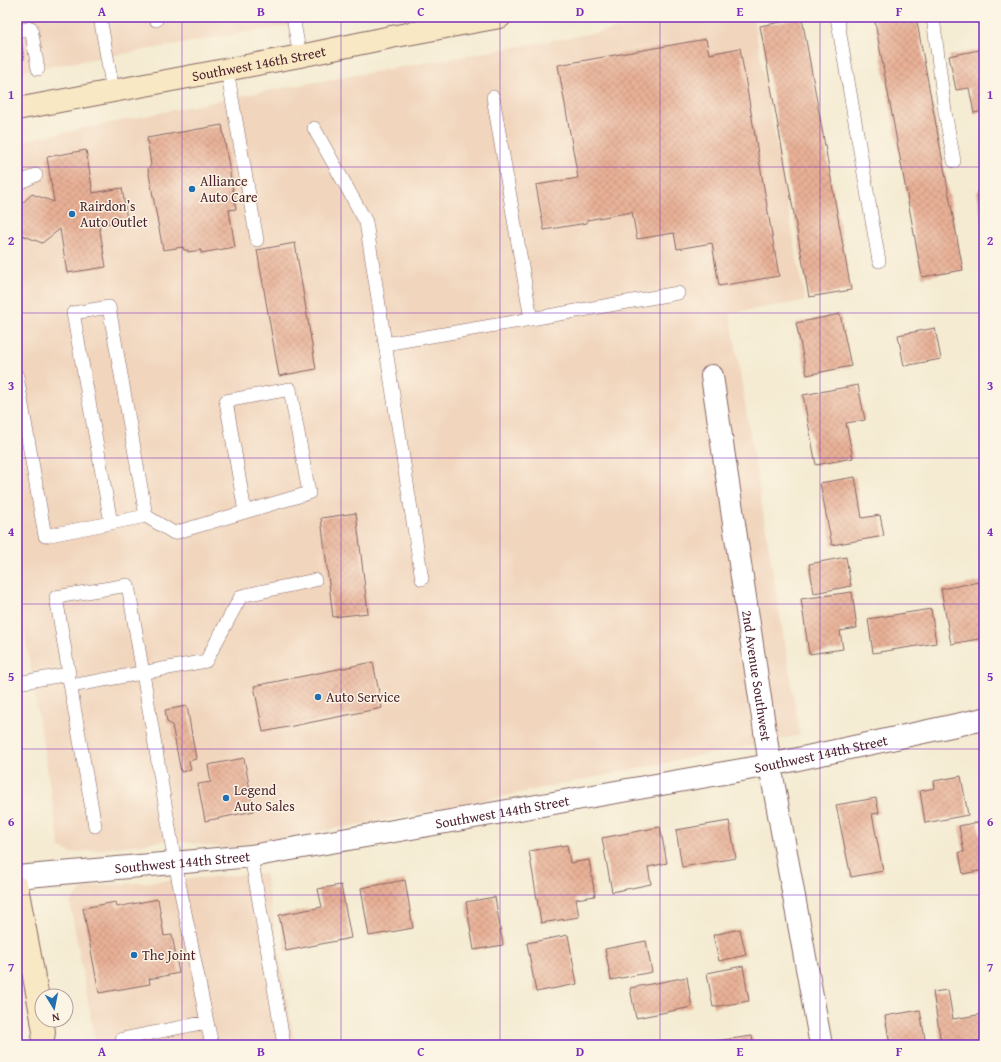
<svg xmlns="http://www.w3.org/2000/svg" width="1001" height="1062" viewBox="0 0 1001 1062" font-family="'Gentium Book Plus',serif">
  <defs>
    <pattern id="building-cross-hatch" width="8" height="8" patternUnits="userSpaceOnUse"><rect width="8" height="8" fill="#e8b096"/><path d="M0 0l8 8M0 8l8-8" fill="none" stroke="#c89781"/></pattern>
  </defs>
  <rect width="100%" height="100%" fill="#fcf5e5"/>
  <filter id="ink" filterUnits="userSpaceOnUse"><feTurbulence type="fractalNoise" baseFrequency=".025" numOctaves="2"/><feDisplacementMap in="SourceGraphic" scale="8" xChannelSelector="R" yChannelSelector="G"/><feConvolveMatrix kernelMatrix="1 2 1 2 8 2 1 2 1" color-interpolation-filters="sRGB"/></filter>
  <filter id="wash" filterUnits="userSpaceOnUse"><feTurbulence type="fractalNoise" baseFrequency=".012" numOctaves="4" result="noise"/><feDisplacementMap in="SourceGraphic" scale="16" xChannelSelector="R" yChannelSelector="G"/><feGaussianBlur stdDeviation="0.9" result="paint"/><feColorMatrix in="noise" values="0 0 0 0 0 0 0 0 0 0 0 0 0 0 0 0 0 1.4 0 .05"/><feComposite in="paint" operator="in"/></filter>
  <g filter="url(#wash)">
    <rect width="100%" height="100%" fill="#f4ebd2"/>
    <path fill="#f1d5bd" d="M17 17H337L17 72Z
      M685 17H753L805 301 730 313 800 735 412 815 227 848 169 840 72 853 60 848 17 586V142L271 90Z
      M265 873 295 1045H96L70 903 82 889 99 886Z"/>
    <g id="blocks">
      <path fill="url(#building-cross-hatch)" d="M874 17H916L963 270 922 277Z
        M802 18 851 290 809 297 760 26Z
        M17 22H18L24 59 17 60Z
        M706 39 709 54 740 48 779 276 719 286 712 243 677 249 674 233 637 239 632 212 587 220V223L544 230 536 185 578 178 558 65Z
        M984 49V111L974 113 969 88 956 90 949 56Z
        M222 125 236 209 229 210 235 247 201 253V250L188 252V250H184L183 247 163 250 148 169 151 165 147 138Z
        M86 150 93 193 122 188 127 220 99 225 106 267 67 273 60 229 42 243 17 233V208L32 194 54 202 47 157Z
        M984 190V225H983L977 191Z
        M295 243 316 369 279 376 257 250Z
        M840 314 851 366 807 375 796 323Z
        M935 328 941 359 904 366 898 335Z
        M858 385 865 420 846 423 853 458 816 465 803 395Z
        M855 477 862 518 880 515 884 536 832 545 820 483Z
        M356 513 368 613 333 617 321 518Z
        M846 557 851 586 814 593 809 564Z
        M984 581V638L951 644 941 589Z
        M852 592 857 628 840 631 843 649 809 654 801 599Z
        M931 609 936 643 873 653 868 619Z
        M373 662 382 708 263 732 254 686Z
        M187 706 196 759 189 761 191 770 181 772 172 725 167 722 165 710Z
        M244 758 254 811 205 821 198 784 211 782 208 765Z
        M961 776 968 815 925 823 920 791 935 788 934 781Z
        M876 798 879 813 872 814 883 871 851 877 836 805Z
        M729 821 736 858 682 867 676 830Z
        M978 822 984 852V870L963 874 959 852H964L959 826Z
        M660 827 667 863 648 867 651 884 612 892 602 838Z
        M567 845 570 863 589 860 595 896 576 899 579 917 541 923 529 851Z
        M405 880 413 928 369 936 361 888Z
        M341 885 351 938 286 951 279 915 322 907 318 889Z
        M495 897 503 945 474 950 466 902Z
        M158 899 164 936 172 935 179 973 149 979 150 984 99 993 83 908 116 902 117 907Z
        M740 929 746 955 719 961 713 935Z
        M568 935 577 984 536 992 527 943Z
        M646 941 652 972 611 980 605 949Z
        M743 966 749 1001 713 1007 707 973Z
        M687 977 692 1007 636 1018 630 988Z
        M948 990 953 1019 984 1014V1045H959L958 1040 941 1043 933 992Z
        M920 1010 926 1045H890L885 1016Z
        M752 1036 754 1045H717L716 1041Z"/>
    </g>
  </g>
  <g filter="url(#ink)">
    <use href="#blocks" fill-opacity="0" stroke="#866665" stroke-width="1"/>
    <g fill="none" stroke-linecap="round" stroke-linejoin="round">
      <defs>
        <path id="lane" d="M100 17 113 91
          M155 17 156 20
          M293 17 300 56
          M837 17 879 261
          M933 17 945 112 954 161
          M17 31 31 28 38 69
          M227 70 257 240
          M493 97 531 319 678 293
          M314 128 366 222 422 579
          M17 184 36 175
          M385 344 531 319
          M17 376 45 536 146 516 174 533 309 493 290 389 226 401 245 512
          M111 523 73 313 109 307 146 516
          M69 678 95 826
          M17 683 69 674 56 597 128 585 175 863 207 1022 122 1039 123 1045
          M71 686 206 661 241 596 315 580
          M251 856 284 1045
          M207 1022 212 1045"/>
        <g id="street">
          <path id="s1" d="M712 376 770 765 821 1045"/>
          <path id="s2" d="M17 877 251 856 770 765 984 719"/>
        </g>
        <g id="secondary">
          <path id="s3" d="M17 109 300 56 391 37 500 17"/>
          <path d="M17 887 42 1019"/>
          <path d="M42 1045 44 1032 42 1020"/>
        </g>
      </defs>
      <use href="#lane" stroke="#866665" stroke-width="14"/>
      <use href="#street" stroke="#866665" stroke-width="24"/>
      <use href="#secondary" stroke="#866665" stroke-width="24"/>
      <use href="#lane" stroke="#fff" stroke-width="13"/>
      <use href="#street" stroke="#fff" stroke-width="22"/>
      <use href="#secondary" stroke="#f8e8c3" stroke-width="22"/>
    </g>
  </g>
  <path fill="none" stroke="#7b2cbf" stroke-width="1" stroke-opacity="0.55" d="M182 17V1045M341 17V1045M500 17V1045M660 17V1045M820 17V1045M17 167H984M17 313H984M17 458H984M17 604H984M17 749H984M17 895H984"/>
  <g fill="#1f6fb2" stroke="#fcf5e5" stroke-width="1.5">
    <circle cx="192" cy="189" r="4"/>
    <circle cx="72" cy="214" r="4"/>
    <circle cx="318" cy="697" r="4"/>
    <circle cx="226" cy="798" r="4"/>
    <circle cx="134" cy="955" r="4"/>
  </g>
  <g text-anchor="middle" stroke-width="3" stroke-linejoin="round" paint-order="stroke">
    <g font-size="14" fill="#4a1f2b" stroke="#fcf5e5">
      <text dy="5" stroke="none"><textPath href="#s3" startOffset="246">Southwest 146th Street</textPath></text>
      <text dy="5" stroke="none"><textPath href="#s1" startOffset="303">2nd Avenue Southwest</textPath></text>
      <text dy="5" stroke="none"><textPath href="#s2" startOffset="814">Southwest 144th Street</textPath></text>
      <text dy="5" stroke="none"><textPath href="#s2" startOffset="490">Southwest 144th Street</textPath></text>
      <text dy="5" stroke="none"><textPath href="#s2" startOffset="166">Southwest 144th Street</textPath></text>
    </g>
    <g font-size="14" fill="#4a1f2b" stroke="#fcf5e5" text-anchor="start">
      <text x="200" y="186">Alliance<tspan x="200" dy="16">Auto Care</tspan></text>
      <text x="80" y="211">Rairdon’s<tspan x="80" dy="16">Auto Outlet</tspan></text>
      <text x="326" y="702">Auto Service</text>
      <text x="234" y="795">Legend<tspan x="234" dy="16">Auto Sales</tspan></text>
      <text x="142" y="960">The Joint</text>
    </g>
  </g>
  <rect width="1001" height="1062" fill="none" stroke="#fcf5e5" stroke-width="44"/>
  <g transform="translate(54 1008) rotate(170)"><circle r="19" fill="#fcf5e5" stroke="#b59f9b"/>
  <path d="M0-3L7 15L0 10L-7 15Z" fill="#1f6fb2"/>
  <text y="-6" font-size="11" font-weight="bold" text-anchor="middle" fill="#4a1f2b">N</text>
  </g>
  <rect x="22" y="22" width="957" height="1018" fill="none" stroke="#7b2cbf" stroke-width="1.5"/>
  <g font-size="13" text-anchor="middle" font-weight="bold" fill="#7b2cbf">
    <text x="102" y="16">A</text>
    <text x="261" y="16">B</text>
    <text x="421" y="16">C</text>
    <text x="580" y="16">D</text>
    <text x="740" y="16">E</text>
    <text x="899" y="16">F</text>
    <text x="11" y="99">1</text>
    <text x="990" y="99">1</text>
    <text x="11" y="245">2</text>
    <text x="990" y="245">2</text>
    <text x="11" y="390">3</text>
    <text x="990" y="390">3</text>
    <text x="11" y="536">4</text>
    <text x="990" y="536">4</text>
    <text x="11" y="681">5</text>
    <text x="990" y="681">5</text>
    <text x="11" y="826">6</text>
    <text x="990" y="826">6</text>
    <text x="11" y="972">7</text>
    <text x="990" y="972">7</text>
    <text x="102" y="1056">A</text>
    <text x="261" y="1056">B</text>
    <text x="421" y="1056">C</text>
    <text x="580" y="1056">D</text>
    <text x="740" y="1056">E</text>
    <text x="899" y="1056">F</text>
  </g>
</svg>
